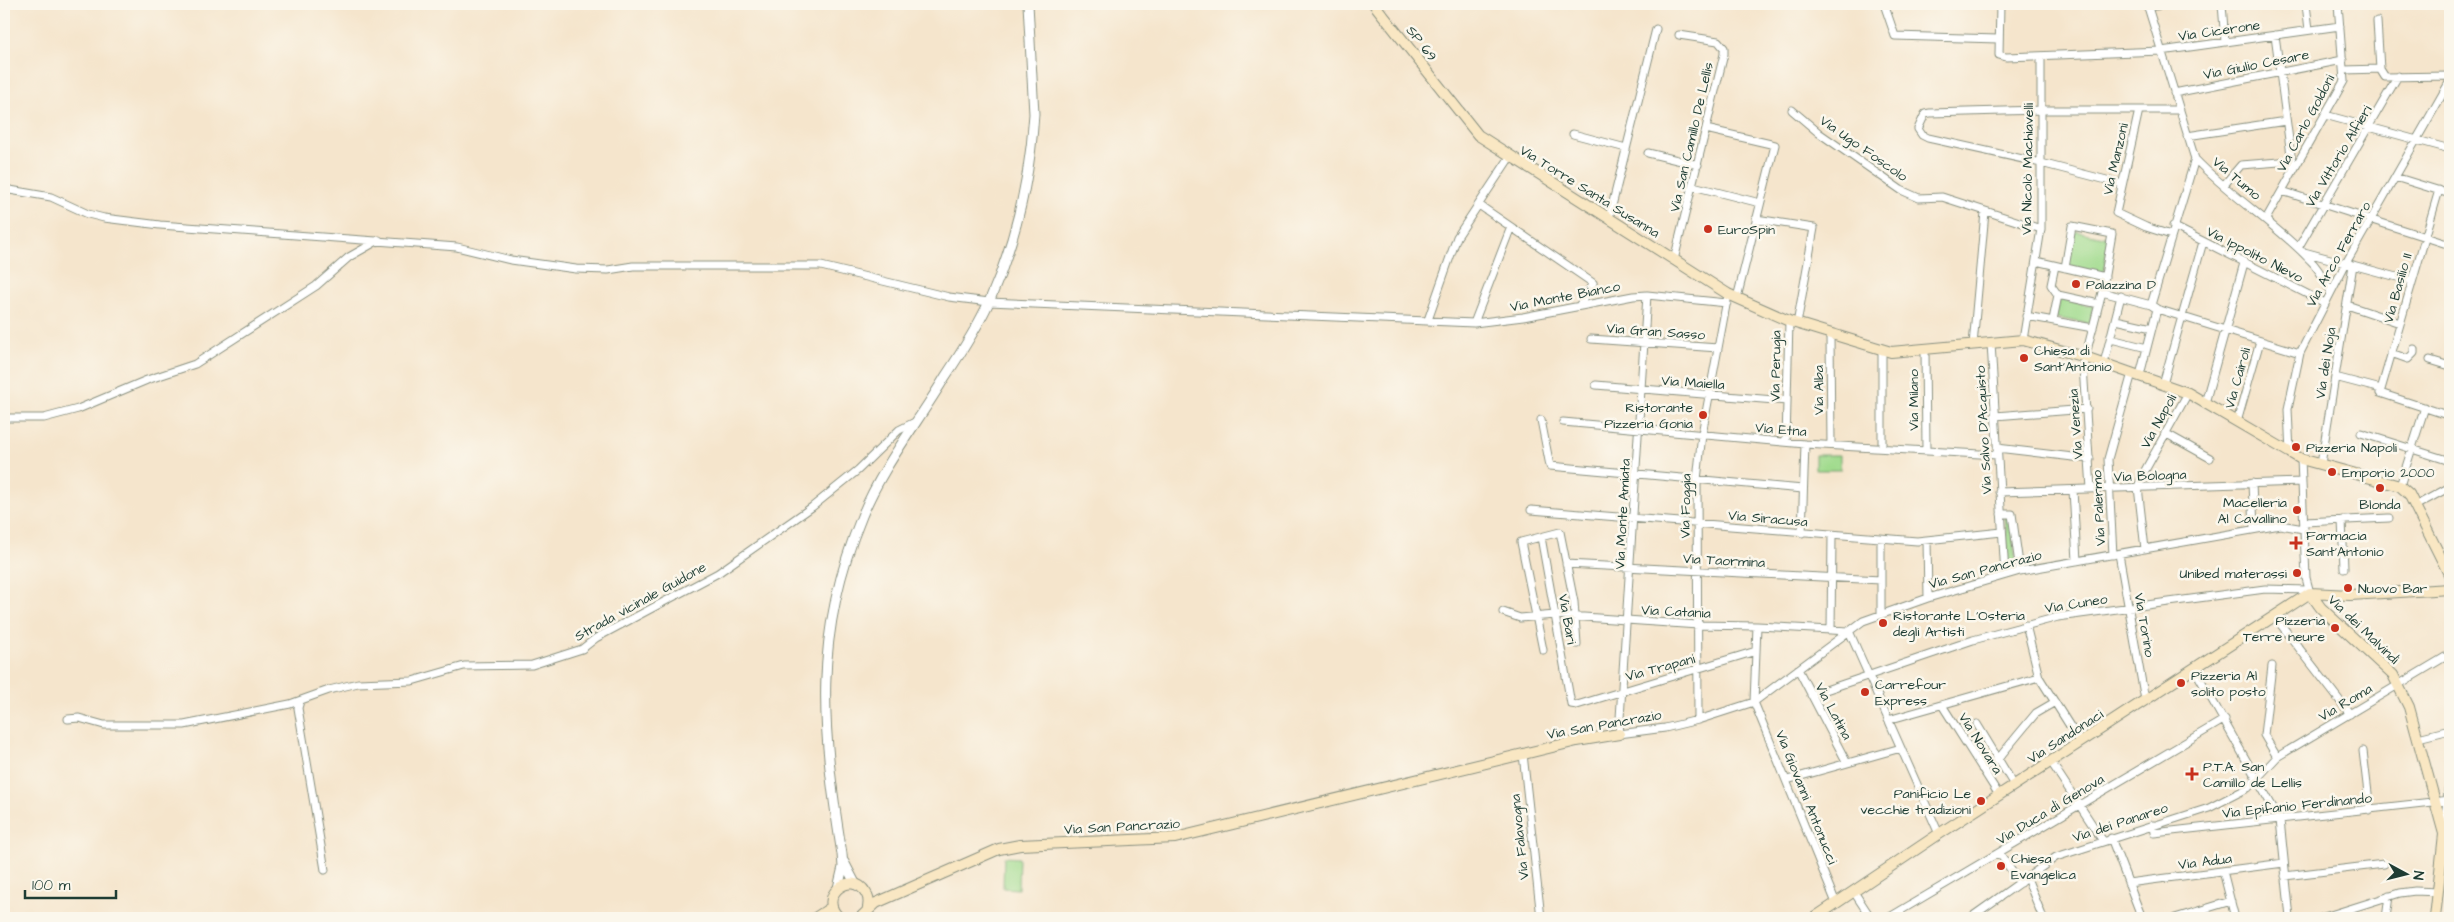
<svg xmlns="http://www.w3.org/2000/svg" width="2454" height="922" viewBox="0 0 2454 922" font-family="'Architects Daughter',sans-serif">
  <rect width="100%" height="100%" fill="#fbf7ec"/>
  <filter id="ink" filterUnits="userSpaceOnUse"><feTurbulence type="fractalNoise" baseFrequency=".02" numOctaves="2"/><feDisplacementMap in="SourceGraphic" scale="10" xChannelSelector="R" yChannelSelector="G"/><feConvolveMatrix kernelMatrix="1 2 1 2 8 2 1 2 1" color-interpolation-filters="sRGB"/></filter>
  <filter id="wash" filterUnits="userSpaceOnUse"><feTurbulence type="fractalNoise" baseFrequency=".0096" numOctaves="4" result="noise"/><feDisplacementMap in="SourceGraphic" scale="20" xChannelSelector="R" yChannelSelector="G"/><feGaussianBlur stdDeviation="1.12" result="paint"/><feColorMatrix in="noise" values="0 0 0 0 0 0 0 0 0 0 0 0 0 0 0 0 0 1.4 0 .05"/><feComposite in="paint" operator="in"/></filter>
  <g filter="url(#wash)">
    <rect width="100%" height="100%" fill="#f5e5cc"/>
    <path fill="#a1db8e" stroke="#608c61" d="M2074 231 2109 238 2103 274 2067 265Z
      M2060 299 2093 306 2090 324 2056 318Z
      M1815 455H1840V470H1815Z
      M2005 517H2010L2017 567 2009 569Z
      M1004 857 1019 858 1018 889 1003 888Z"/>
  </g>
  <g filter="url(#ink)">
    <g fill="none" stroke-linecap="round" stroke-linejoin="round">
      <defs>
        <path id="minor" d="M1884 4 1895 36 1998 39
          M2000 4 1999 55 2006 57 2161 51 2340 26
          M2147 4 2195 159C2230 196 2275 223 2310 260 2319 268 2325 281 2331 292
          M2222 4 2225 42
          M2306 4 2309 30
          M2147 7 2171 4
          M2377 21 2380 69 2385 77 2450 76
          M2275 35 2293 170
          M2344 70 2380 69
          M2174 93 2343 60
          M1792 110 1819 133 1901 190 1919 198 1942 197 2041 229
          M2139 110 2116 213 2146 227 2171 235
          M2325 115 2450 149
          M1706 129 1775 145 1737 298
          M1573 134 1626 148
          M2187 136 2286 121
          M1648 153 1698 165
          M2395 177 2450 194
          M2122 184 2041 163 1928 138 1922 135 1918 129 1925 114 1930 113 2040 110H2179
          M2224 185 2241 165 2292 161
          M1693 186 1760 203
          M4 189 51 197 88 214 104 218 160 225 457 247 511 260 576 269 608 270 633 266H821L949 297 989 302 1474 323 1523 317 1633 296 1647 295 1727 303
          M2439 190 2380 393 2450 416
          M2282 191 2450 245
          M1479 205 1593 283 1579 306
          M1609 218 1656 29
          M1756 219 1814 228 1797 324
          M2266 219 2344 81 2338 4
          M2173 226 2325 303
          M2298 248 2398 76
          M2304 252 2412 281
          M1674 260 1724 54V48L1718 41 1679 35
          M2036 261 2105 277
          M2065 268 2072 226 2112 234 2102 292 2083 366 2091 489
          M2102 292 2151 305 2157 309 2300 353
          M1647 295 1619 734 1665 728 1698 720 1754 702 1863 621 1928 598 2020 571 2280 525 2304 529
          M2058 295 2099 304
          M2151 305 2195 159
          M2347 305 2400 323
          M2026 316 2093 328
          M1428 320 1457 237 1510 157
          M2053 320 2058 295 2051 285 2055 266
          M2116 320 2152 328
          M1474 323 1511 227
          M1830 335 1831 445
          M1591 339 1718 348
          M2111 339 2147 348
          M2023 340 2041 229V56
          M1991 343 2005 575
          M1973 345 1985 212
          M1882 350V448
          M1925 350 1926 450
          M2391 353 2408 359 2414 353V349
          M2430 360 2450 366
          M2104 363 2121 296
          M2140 375 2157 309
          M2335 377 2381 389
          M2163 384 2203 242
          M1596 385 1787 401
          M2205 403 2244 263
          M1995 416 2087 409
          M4 418H44L78 409 147 380 195 364 316 286 349 257 379 240
          M1541 420 1550 466 1803 489
          M1563 422 1805 444 1997 455
          M2237 422 2260 341
          M2165 433 2210 458
          M2361 433 2450 461
          M1786 442 1789 321
          M1997 448 2090 459
          M2290 453 2288 409 2300 353 2346 263 2450 81
          M2301 459 2306 578 2310 593
          M2321 464 2353 265
          M2252 483 2254 529
          M2400 486 2425 407
          M2073 490 2077 561
          M1999 492 2302 482
          M2415 506 2450 487
          M1531 510 1917 541 2002 532
          M2001 514H2012L2020 571
          M2342 520 2344 568
          M2304 522 2389 518
          M1802 533 1805 444
          M1541 537 1571 704 1577 705 1756 651
          M1927 540 1928 598
          M2145 549 2138 487 2143 474 2188 393
          M2119 554 2145 700
          M2113 555 2108 459 2132 373
          M1566 564 1881 580
          M1503 612 1520 618 1555 615 1698 625 1757 626 1849 631 1939 834
          M1881 614V539
          M2275 617 2350 714
          M2026 625 2039 677 2080 742
          M1757 626 1754 702 1836 903
          M1831 630 1832 536
          M1543 650 1521 542 1560 532 1574 602 1577 644
          M2272 666 2264 735 2277 757
          M2194 668 2280 820 2290 918
          M1798 669 1847 763
          M1811 695 1973 640 2058 617 2265 589 2306 590 2310 593
          M300 701 298 708 325 870
          M1942 705 1999 795
          M68 719 79 718 104 725H184L290 704 329 690 358 683 412 681 464 666 532 665 582 649 596 638 718 573 812 507 858 470 899 430 913 423
          M1698 720 1697 480 1702 434 1727 300
          M1888 720 2039 677
          M1977 724 2014 785
          M2418 738 2450 730
          M2363 751 2370 810
          M1523 754 1541 918
          M2051 762 2103 841
          M1982 769 1998 759 2036 713 2055 702
          M1787 780 1901 748
          M2153 825 2154 833 2450 800
          M2444 826 2450 775
          M2111 838 2142 918
          M2000 854 2020 883
          M2223 871 2235 918
          M2285 876 2384 864
          M2027 878 2043 918
          M2128 883 2284 863
          M1854 892 1871 918
          M1888 918 2225 719
          M1970 918 2056 857 2209 808 2248 788 2277 757 2450 654
          M2175 918 2231 901
          M2321 918 2400 893 2415 891 2438 892
          M2386 918 2389 896"/>
        <path id="tertiary" d="M844 862 856 885
          M838 888 843 867 842 854C822 729 812 637 862 516 883 465 917 424 945 377 961 353 977 328 989 302 1015 243 1030 178 1034 114L1028 4"/>
        <path id="secondary" d="M1374 4 1478 135 1728 294 1789 321 1891 352 2023 340 2085 357 2188 393 2301 459 2400 486 2409 494 2450 576
          M2310 593 2321 608 2393 675 2409 707 2444 834 2435 918
          M2310 593 2350 595 2450 589
          M815 918 832 907
          M840 918C815 898 851 868 866 893 870 899 869 905 867 912
          M860 918 876 903 999 849 1020 845 1175 838 1577 741 1619 734
          M1814 918 1939 834 2310 593"/>
      </defs>
      <use href="#minor" stroke="#8a9180" stroke-width="9"/>
      <use href="#tertiary" stroke="#8a9180" stroke-width="11"/>
      <use href="#secondary" stroke="#8a9180" stroke-width="12"/>
      <use href="#minor" stroke="#fff" stroke-width="7"/>
      <use href="#tertiary" stroke="#fff" stroke-width="9"/>
      <use href="#secondary" stroke="#f9e7c3" stroke-width="10"/>
    </g>
  </g>
  <g fill="#c8321e" stroke="#fbf7ec" stroke-width="2">
    <circle cx="1708" cy="229" r="5"/>
    <circle cx="2076" cy="284" r="5"/>
    <circle cx="2024" cy="358" r="5"/>
    <circle cx="1703" cy="415" r="5"/>
    <circle cx="2296" cy="447" r="5"/>
    <circle cx="2332" cy="472" r="5"/>
    <circle cx="2380" cy="488" r="5"/>
    <circle cx="2297" cy="510" r="5"/>
    <path d="M2293.5 535.5h5v5h5v5h-5v5h-5v-5h-5v-5h5z"/>
    <circle cx="2297" cy="573" r="5"/>
    <circle cx="2348" cy="588" r="5"/>
    <circle cx="1883" cy="623" r="5"/>
    <circle cx="2335" cy="628" r="5"/>
    <circle cx="2181" cy="683" r="5"/>
    <circle cx="1865" cy="692" r="5"/>
    <path d="M2189.5 766.5h5v5h5v5h-5v5h-5v-5h-5v-5h5z"/>
    <circle cx="1981" cy="801" r="5"/>
    <circle cx="2001" cy="866" r="5"/>
  </g>
  <g text-anchor="middle" stroke-width="5" stroke-linejoin="round" paint-order="stroke">
    <g font-size="14" fill="#1f3d34" stroke="#fbf7ec">
      <text transform="translate(2219 30) rotate(-8)" y="5">Via Cicerone</text>
      <text transform="translate(1422 43) rotate(52)" y="5">SP 69</text>
      <text transform="translate(2256 64) rotate(-11)" y="5">Via Giulio Cesare</text>
      <text transform="translate(2305 123) rotate(-62)" y="5">Via Carlo Goldoni</text>
      <text transform="translate(1691 137) rotate(-77)" y="5">Via San Camillo De Lellis</text>
      <text transform="translate(1864 148) rotate(35)" y="5">Via Ugo Foscolo</text>
      <text transform="translate(2338 156) rotate(-59)" y="5">Via Vittorio Alfieri</text>
      <text transform="translate(2115 159) rotate(-77)" y="5">Via Manzoni</text>
      <text transform="translate(2027 169) rotate(-89)" y="5">Via Nicolò Machiavelli</text>
      <text transform="translate(2237 178) rotate(40)" y="5">Via Tumo</text>
      <text transform="translate(1590 191) rotate(32)" y="5">Via Torre Santa Susanna</text>
      <text transform="translate(2255 254) rotate(27)" y="5">Via Ippolito Nievo</text>
      <text transform="translate(2338 254) rotate(-61)" y="5">Via Arco Ferraro</text>
      <text transform="translate(2397 288) rotate(-74)" y="5">Via Basilio II</text>
      <text transform="translate(1565 296) rotate(-11)" y="5">Via Monte Bianco</text>
      <text transform="translate(1656 331) rotate(4)" y="5">Via Gran Sasso</text>
      <text transform="translate(2325 363) rotate(-81)" y="5">Via dei Noja</text>
      <text transform="translate(1775 366) rotate(-89)" y="5">Via Perugia</text>
      <text transform="translate(2237 378) rotate(-74)" y="5">Via Cairoli</text>
      <text transform="translate(1693 382) rotate(4)" y="5">Via Maiella</text>
      <text transform="translate(1818 390) rotate(-90)" y="5">Via Alba</text>
      <text transform="translate(1913 400) rotate(-90)" y="5">Via Milano</text>
      <text transform="translate(2158 421) rotate(-61)" y="5">Via Napoli</text>
      <text transform="translate(2075 424) rotate(-94)" y="5">Via Venezia</text>
      <text transform="translate(1781 429) rotate(5)" y="5">Via Etna</text>
      <text transform="translate(1983 430) rotate(-93)" y="5">Via Salvo D'Acquisto</text>
      <text transform="translate(2150 475) rotate(-2)" y="5">Via Bologna</text>
      <text transform="translate(1685 506) rotate(-89)" y="5">Via Foggia</text>
      <text transform="translate(2098 508) rotate(-93)" y="5">Via Palermo</text>
      <text transform="translate(1622 514) rotate(-87)" y="5">Via Monte Amiata</text>
      <text transform="translate(1768 518) rotate(5)" y="5">Via Siracusa</text>
      <text transform="translate(1724 560) rotate(3)" y="5">Via Taormina</text>
      <text transform="translate(1985 569) rotate(-15)" y="5">Via San Pancrazio</text>
      <text transform="translate(640 601) rotate(-29)" y="5">Strada vicinale Guidone</text>
      <text transform="translate(2076 603) rotate(-9)" y="5">Via Cuneo</text>
      <text transform="translate(1676 611) rotate(3)" y="5">Via Catania</text>
      <text transform="translate(1568 619) rotate(80)" y="5">Via Bari</text>
      <text transform="translate(2145 625) rotate(80)" y="5">Via Torino</text>
      <text transform="translate(2364 629) rotate(44)" y="5">Via dei Malvindi</text>
      <text transform="translate(1660 667) rotate(-15)" y="5">Via Trapani</text>
      <text transform="translate(2345 702) rotate(-31)" y="5">Via Roma</text>
      <text transform="translate(1834 711) rotate(62)" y="5">Via Latina</text>
      <text transform="translate(1604 724) rotate(-10)" y="5">Via San Pancrazio</text>
      <text transform="translate(2065 736) rotate(-33)" y="5">Via Sandonaci</text>
      <text transform="translate(1981 743) rotate(58)" y="5">Via Novara</text>
      <text transform="translate(1807 797) rotate(68)" y="5">Via Giovanni Antonucci</text>
      <text transform="translate(2297 805) rotate(-6)" y="5">Via Epifanio Ferdinando</text>
      <text transform="translate(2050 809) rotate(-31)" y="5">Via Duca di Genova</text>
      <text transform="translate(2120 822) rotate(-18)" y="5">Via dei Panareo</text>
      <text transform="translate(1122 826) rotate(-3)" y="5">Via San Pancrazio</text>
      <text transform="translate(1519 837) rotate(-96)" y="5">Via Falavogna</text>
      <text transform="translate(2205 861) rotate(-7)" y="5">Via Adua</text>
    </g>
    <g font-size="14" fill="#1f3d34" stroke="#fbf7ec" text-anchor="start">
      <text x="1718" y="234">EuroSpin</text>
      <text x="2086" y="289">Palazzina D</text>
      <text x="2034" y="355">Chiesa di<tspan x="2034" dy="16">Sant'Antonio</tspan></text>
      <text x="1693" y="412" text-anchor="end">Ristorante<tspan x="1693" dy="16">Pizzeria Gonia</tspan></text>
      <text x="2306" y="452">Pizzeria Napoli</text>
      <text x="2342" y="477">Emporio 2000</text>
      <text x="2287" y="507" text-anchor="end">Macelleria<tspan x="2287" dy="16">Al Cavallino</tspan></text>
      <text x="2380" y="509" text-anchor="middle">Blonda</text>
      <text x="2306" y="540">Farmacia<tspan x="2306" dy="16">Sant'Antonio</tspan></text>
      <text x="2287" y="578" text-anchor="end">Unibed materassi</text>
      <text x="2358" y="593">Nuovo Bar</text>
      <text x="1893" y="620">Ristorante L'Osteria<tspan x="1893" dy="16">degli Artisti</tspan></text>
      <text x="2325" y="625" text-anchor="end">Pizzeria<tspan x="2325" dy="16">Terre neure</tspan></text>
      <text x="2191" y="680">Pizzeria Al<tspan x="2191" dy="16">solito posto</tspan></text>
      <text x="1875" y="689">Carrefour<tspan x="1875" dy="16">Express</tspan></text>
      <text x="2203" y="771">P.T.A. San<tspan x="2203" dy="16">Camillo de Lellis</tspan></text>
      <text x="1971" y="798" text-anchor="end">Panificio Le<tspan x="1971" dy="16">vecchie tradizioni</tspan></text>
      <text x="2011" y="863">Chiesa<tspan x="2011" dy="16">Evangelica</tspan></text>
    </g>
  </g>
  <rect width="2454" height="922" fill="none" stroke="#fbf7ec" stroke-width="20"/>
  <g transform="translate(2406 874) rotate(97)" stroke="#fbf7ec" stroke-width="4" paint-order="stroke">
  <path d="M0-4L9 19L0 12L-9 19Z" fill="#1f3d34"/>
  <text y="-8" font-size="14" font-weight="bold" text-anchor="middle" fill="#1f3d34">N</text>
  </g>
  <path d="M25 890v8h91v-8" fill="none" stroke="#1f3d34" stroke-width="2.5"/>
  <text x="32" y="890" font-size="15" fill="#1f3d34" stroke="#fbf7ec" stroke-width="4" paint-order="stroke">100 m</text>
</svg>
